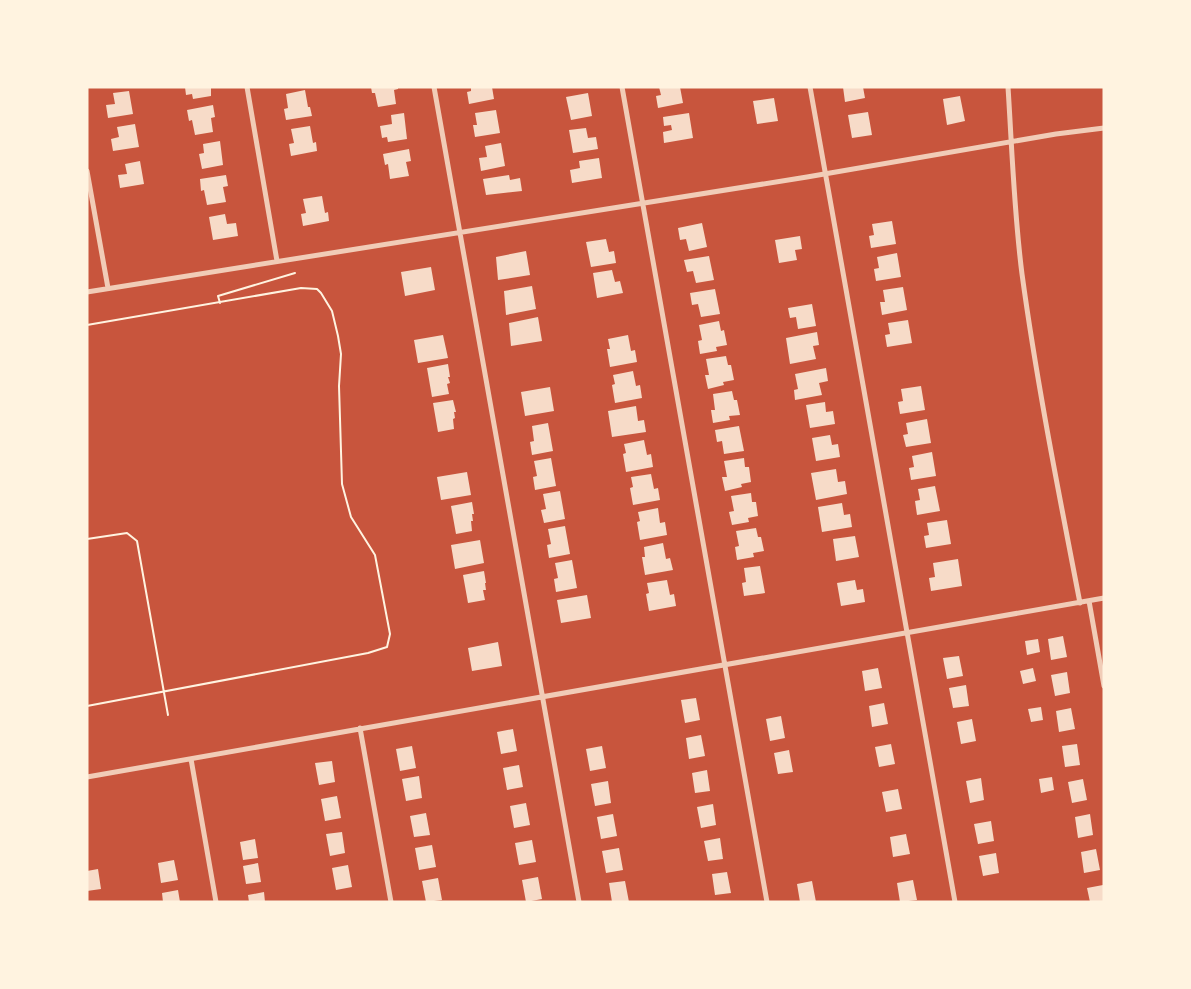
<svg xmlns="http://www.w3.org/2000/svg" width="1191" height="989" viewBox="0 0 1191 989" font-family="Manrope,sans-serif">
  <rect width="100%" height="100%" fill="#c8553d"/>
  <path fill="#f7dbc8" d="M185 87H211V96L193 99 192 94 186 95Z
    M371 87H398V89L394 90 396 104 378 107 375 93H372Z
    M471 87H492L494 99 469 104 467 92 471 91Z
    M659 87H680L683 103 658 108 656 96 661 95Z
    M843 87H863L865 98 845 102Z
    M305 90 308 107H310L312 116 286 120 284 109 288 108 286 94Z
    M129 91 133 114 108 118 106 105 115 104 113 93Z
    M588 93 592 116 571 120 566 97Z
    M960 96 965 121 947 125 943 99Z
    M774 98 778 121 757 124 753 101Z
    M213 105 215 117 211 118 213 132 195 135 192 120 189 121 187 110Z
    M496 110 500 133 475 137 473 125H477L475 113Z
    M868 112 872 135 852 138 848 115Z
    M404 113 407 139 388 142 387 137 382 138 380 126 392 124 391 115Z
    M689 113 693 138 664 143 663 132 672 130 671 125 664 126 663 117Z
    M135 124 139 147 113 151 111 139 119 137 117 127Z
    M310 126 313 143 316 142 317 151 291 156 289 144 294 143 291 129Z
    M586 128 588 138 596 137 598 149 573 153 569 130Z
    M220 141 223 165 202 169 199 154 204 153 203 144Z
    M501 143 505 166 481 171 479 158 487 157 485 146Z
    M409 149 411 161 406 162 409 176 390 179 388 164 385 165 383 154Z
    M599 158 602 178 572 183 570 170 580 168 579 161Z
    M140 161 144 184 120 188 118 175 127 174 125 164Z
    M226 175 228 186 223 187 226 202 207 205 204 190 201 191 200 179Z
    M509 175 510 180 520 178 522 191 486 195 483 179Z
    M322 196 325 213 328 212 329 221 303 226 301 214 306 213 303 199Z
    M225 214 227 224 236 223 238 236 213 240 209 217Z
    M892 221 896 244 871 248 869 236 874 235 872 224Z
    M702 223 707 247 689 251 686 239 680 240 678 228Z
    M800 236 802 249 795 250 797 260 779 263 775 240Z
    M606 239 609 252 614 251 616 263 591 267 586 242Z
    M526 251 530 275 498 280 496 257Z
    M897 253 901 277 876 281 874 269 879 268 877 257Z
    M709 256 714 280 696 283 693 271 687 272 684 260Z
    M431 267 435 290 405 296 401 272Z
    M612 270 615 282 620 281 623 293 597 298 593 273Z
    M532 286 536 309 506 315 504 291Z
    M903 287 907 310 882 315 880 302H885L883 290Z
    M715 289 720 314 701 317 698 304 692 305 690 293Z
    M812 304 816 326 798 329 796 317 790 318 788 308Z
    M538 317 542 341 511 346 509 323Z
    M908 320 912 343 887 347 885 335 890 334 888 323Z
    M719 321 721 331 724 330 727 345 716 347 717 351 700 354 698 341 702 340 699 325Z
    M817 332 819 345 813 346 816 359 790 364 786 338Z
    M443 335 448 358 418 363 414 340Z
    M628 335 631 351 635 350 637 362 610 367 607 349H610L608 339Z
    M726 356 728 365H731L734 380 723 382 724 385 708 389 705 375H709L706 359Z
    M448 364 450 377H448L450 383 447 384 449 394 432 397 427 368Z
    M826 368 828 381 819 383 822 395 795 400 794 390 798 389 795 374Z
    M633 371 636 386 640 385 642 398 615 403 612 385 615 384 613 375Z
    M921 386 925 410 900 414 898 402 903 401 901 389Z
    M550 387 554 411 525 416 521 392Z
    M732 391 734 400H737L740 415 729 416 730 420 713 423 711 410H715L713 394Z
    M453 400 456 412H454L455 418 453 419 454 429 438 432 433 403Z
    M825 402 826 412 833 411 835 424 810 428 806 405Z
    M636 406 638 421 644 420 646 432 612 437 608 411Z
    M927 419 931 443 906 447 903 435 908 434 906 423Z
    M548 423 553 451 532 455 530 442 534 441 532 426Z
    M739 426 744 451 724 454 722 441 717 442 715 430Z
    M830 435 832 445 838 444 840 457 816 461 812 438Z
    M644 440 647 455 651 454 653 467 626 472 623 454 626 453 624 444Z
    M932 452 936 476 911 480 909 468 914 467 912 456Z
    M551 458 556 486 535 490 533 477 537 476 534 461Z
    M744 458 745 467H749L751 482 741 484 742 487 725 491 722 477H727L724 461Z
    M836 469 838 482 845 481 847 494 816 500 811 473Z
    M467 472 471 495 441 500 437 477Z
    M651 474 654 489 658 488 660 500 633 505 630 488 633 487 631 477Z
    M935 486 940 511 917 515 915 501 920 500 918 489Z
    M560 491 565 519 544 523 541 510 546 509 543 494Z
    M751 493 752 502H756L758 516 748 518 749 522 732 525 729 512 734 511 731 496Z
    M472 502 474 514H472L473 521H471L472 531 456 534 451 506Z
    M842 503 844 515 850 514 852 527 822 532 818 507Z
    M658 508 660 523 665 522 667 535 640 540 637 522 640 521 638 512Z
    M947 520 951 544 926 548 924 536 929 535 927 523Z
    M565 526 570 554 549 558 547 545 551 544 548 529Z
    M756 528 758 537H761L764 551 753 553 754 557 737 560 735 547 739 546 736 531Z
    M855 536 859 557 836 561 833 539Z
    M480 540 484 563 455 569 451 545Z
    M663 543 666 559 670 558 673 570 645 575 642 557H645L644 547Z
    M958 559 962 586 931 591 929 578 935 577 933 563Z
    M572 560 577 588 556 592 554 579 558 578 555 563Z
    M760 566 765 593 744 596 742 583 746 582 744 568Z
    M484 571 486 583H485L486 590H483L485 600 468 603 463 575Z
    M667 580 670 595 674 594 676 606 649 611 646 594 649 593 647 583Z
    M855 580 857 590 863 589 865 602 841 606 837 583Z
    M587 595 591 618 561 623 557 600Z
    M1063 636 1067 657 1051 660 1048 639Z
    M1038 639 1040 652 1027 655 1025 641Z
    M498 642 502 666 472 671 468 648Z
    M959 656 963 676 947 679 943 658Z
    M878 668 882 688 865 691 862 671Z
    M1033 668 1036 681 1023 684 1020 671Z
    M1067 672 1070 693 1055 696 1051 675Z
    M966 685 969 706 953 708 949 688Z
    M696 698 700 720 685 723 681 700Z
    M884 703 888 724 872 727 869 706Z
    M1041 707 1043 720 1031 722 1028 709Z
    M1071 708 1075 729 1059 732 1056 711Z
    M781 716 785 738 770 741 766 719Z
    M972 719 976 741 961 744 957 722Z
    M513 729 517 751 501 754 497 732Z
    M701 735 705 756 689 759 686 738Z
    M891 744 895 764 879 767 875 747Z
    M1077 744 1080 765 1065 767 1062 746Z
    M412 746 416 768 400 771 396 749Z
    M602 746 606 768 590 771 586 749Z
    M789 750 793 772 778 774 774 753Z
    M332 761 335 782 319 785 315 763Z
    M519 765 523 787 507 790 503 768Z
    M707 770 710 791 695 793 692 773Z
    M419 776 422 798 406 801 402 779Z
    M1052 777 1054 790 1041 793 1039 779Z
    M981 778 984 800 970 803 966 781Z
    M1083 779 1087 800 1072 803 1068 782Z
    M608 781 611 803 595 806 591 784Z
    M898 789 902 809 886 812 882 792Z
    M337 796 341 818 325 821 321 799Z
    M526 803 530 825 514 828 510 806Z
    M713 804 716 825 701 828 697 807Z
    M426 813 430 835 414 837 410 816Z
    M613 814 617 836 601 839 597 817Z
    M1090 814 1093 835 1078 838 1075 817Z
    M991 821 994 841 978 844 974 824Z
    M342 832 345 853 330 856 326 834Z
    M906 834 910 854 893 857 890 837Z
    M720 838 723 859 708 861 704 841Z
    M255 839 258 858 243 860 240 842Z
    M532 840 536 862 519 865 515 843Z
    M432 845 436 867 419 870 415 848Z
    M619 848 623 870 606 873 602 851Z
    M1096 849 1100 870 1084 873 1081 852Z
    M996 853 999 873 983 876 979 856Z
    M174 860 178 880 161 883 158 863Z
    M258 863 261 882 246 884 243 866Z
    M348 865 352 887 336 890 332 868Z
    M98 869 101 889 87 891V871Z
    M727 872 731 893 715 895 712 874Z
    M538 877 542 899 526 902 522 880Z
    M438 878 442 900 426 902 422 881Z
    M913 880 917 900 900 902 897 883Z
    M625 881 629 902H612L609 883Z
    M812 881 816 902H800L797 884Z
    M1103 885 1104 902H1090L1087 888Z
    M178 890 180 902H163L162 893Z
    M264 892 265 902H249L248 895Z"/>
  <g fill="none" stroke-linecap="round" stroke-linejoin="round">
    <path stroke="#fff3e0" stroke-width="2" d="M220 303 218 296 295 273
      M87 325 301 288 317 289 321 293 332 311 338 336 341 354 339 386 342 484 351 517 375 555 390 634 387 647 368 653 87 706
      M87 539 127 533 137 541 168 715"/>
    <path stroke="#f1ccb7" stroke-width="5" d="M247 87 277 261
      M434 87 579 902
      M622 87 767 902
      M810 87 955 902
      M1008 87C1012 149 1014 212 1022 274 1037 384 1059 494 1080 603
      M87 171 108 288
      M87 292 807 177 1056 134 1104 128
      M1089 601 1104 686
      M360 728 391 902
      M191 759 216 902
      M87 777 1104 598"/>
  </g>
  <rect width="1191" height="989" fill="none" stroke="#fff3e0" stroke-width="177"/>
</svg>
